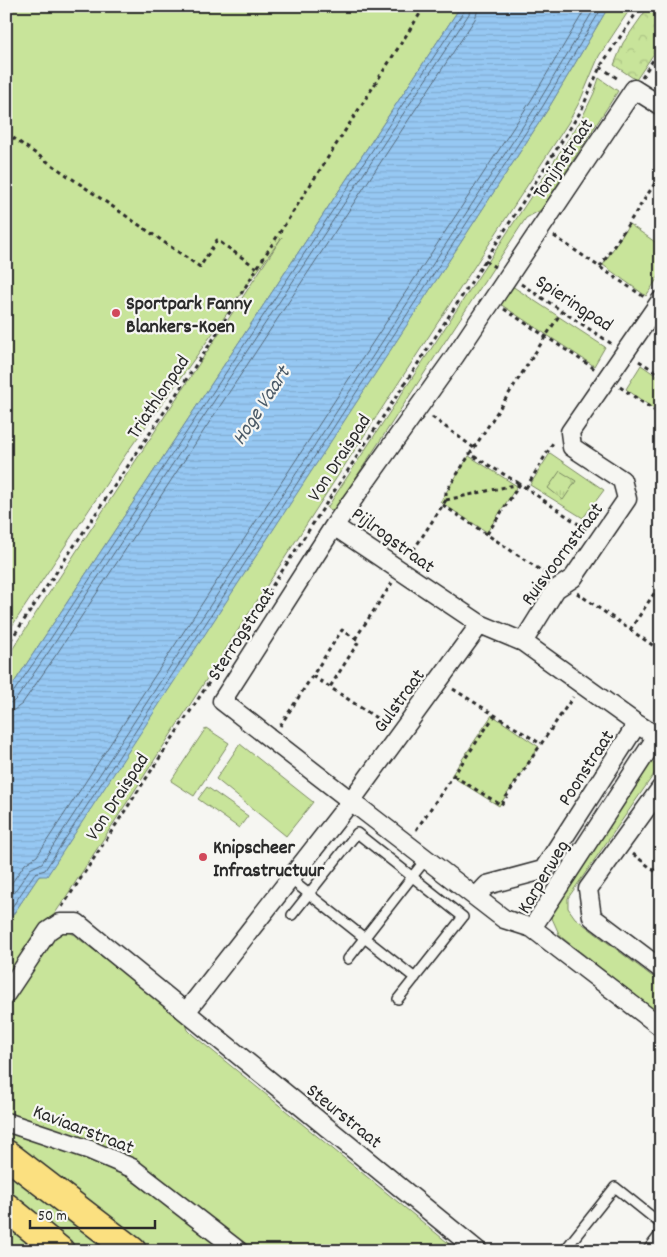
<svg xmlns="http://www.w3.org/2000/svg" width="667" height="1257" viewBox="0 0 667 1257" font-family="Dekko,sans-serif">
  <defs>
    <pattern id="forest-crowns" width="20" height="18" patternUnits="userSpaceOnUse" patternTransform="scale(1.25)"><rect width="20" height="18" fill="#c8e49a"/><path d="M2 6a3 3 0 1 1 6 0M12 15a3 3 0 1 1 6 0" fill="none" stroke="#acc485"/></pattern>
    <pattern id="park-tufts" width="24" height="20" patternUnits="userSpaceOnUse" patternTransform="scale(1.25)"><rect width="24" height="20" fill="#c8e49a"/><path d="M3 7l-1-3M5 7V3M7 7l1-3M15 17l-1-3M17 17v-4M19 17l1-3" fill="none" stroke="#acc485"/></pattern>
    <pattern id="water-rules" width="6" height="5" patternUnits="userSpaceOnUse" patternTransform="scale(1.25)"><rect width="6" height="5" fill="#96c8f3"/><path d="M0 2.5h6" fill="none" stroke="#81acd0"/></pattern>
  </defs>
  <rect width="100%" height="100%" fill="#f6f6f2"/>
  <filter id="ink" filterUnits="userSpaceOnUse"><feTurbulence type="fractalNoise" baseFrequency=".02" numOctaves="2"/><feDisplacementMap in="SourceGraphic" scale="10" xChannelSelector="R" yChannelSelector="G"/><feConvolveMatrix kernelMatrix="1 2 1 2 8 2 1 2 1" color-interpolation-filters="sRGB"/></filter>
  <g filter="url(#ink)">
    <path fill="#c8e49a" stroke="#7a8862" d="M6 6H461L6 695V659L282 237 128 451 6 635Z
      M609 6H632L599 56 580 101 568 123 326 494 64 900 6 986V925L39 876 47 875 548 109Z
      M599 78 618 91 541 210 526 218 334 511 327 508 581 120 594 93Z
      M629 224 661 246V273L646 296 603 265Z
      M512 286 605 347 594 366 500 304Z
      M641 365 661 379V414L626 389Z
      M550 453 604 490 583 518 530 485Z
      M469 456 517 486 487 532 440 502Z
      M492 715 539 747 499 806 451 776Z
      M206 728 229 743 194 796 171 781Z
      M240 744 313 802 286 836 216 779Z
      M651 761 659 767 568 898V908L575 918 661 983V1015L560 936 551 916 554 906Z
      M207 787 248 816 239 828 198 799Z
      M64 929 70 932 171 1009 185 1020 188 1030 193 1035 458 1251H248L145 1168 6 1116V1005L52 936Z
      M6 1129 114 1168 190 1223 226 1251H147L6 1140Z
      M6 1164 116 1251H78L6 1193Z
      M6 1218 49 1251H6Z"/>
    <path fill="url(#forest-crowns)" stroke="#7a8862" d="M649 6H661V43L636 80 614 65 623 43Z"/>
    <path fill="url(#park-tufts)" stroke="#7a8862" d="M560 471 576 481 563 500 548 488Z"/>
    <path fill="url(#water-rules)" stroke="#6b89a3" d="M461 6H609L548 109 47 876H39L6 925V695Z"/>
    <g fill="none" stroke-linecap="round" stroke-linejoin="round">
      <path stroke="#566a7b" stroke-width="1" d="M6 697 12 694 47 644 464 11 465 6
        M6 703 13 702 17 698 52 647 469 14 471 6
        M6 711 14 710 22 704 58 652 475 19 479 6
        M6 891 25 864 37 856 532 99 587 6
        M6 904 30 869 42 863 538 103 596 6
        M6 916 35 873 45 870 543 106 603 6"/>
      <defs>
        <path id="service" d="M290 879 415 978
          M292 915 357 833 463 917 398 999
          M348 959 426 859
          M564 1251 615 1187 661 1224
          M647 1251 661 1233"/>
        <path id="minor" d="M661 106 634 89 455 356 334 526 480 624 523 642 637 724 661 739
          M334 526 222 701 351 801 480 624
          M523 642 556 589 573 578 627 499 622 480 572 447 570 432 661 300
          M661 788 588 889 592 917 661 969
          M476 897 487 885 543 870 637 724
          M532 928 661 730
          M6 994 48 931 60 923H77L478 1251
          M186 1012 351 801 504 919 532 928 661 1027
          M6 1122 90 1150 132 1168 239 1251"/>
        <path id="trunk" d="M6 1154 132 1251
          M6 1207 60 1251"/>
      </defs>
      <use href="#service" stroke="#2b2b2b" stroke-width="12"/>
      <use href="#minor" stroke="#2b2b2b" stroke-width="21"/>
      <use href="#trunk" stroke="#2b2b2b" stroke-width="31"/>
      <path stroke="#2b2b2b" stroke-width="3" stroke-dasharray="4 4" stroke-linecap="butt" d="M600 67 620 80
        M642 77 661 48
        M6 133 200 267 217 240 257 268
        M554 236 644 297
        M485 261 495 267
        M600 267 661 174
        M521 284 612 344
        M504 309 595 369
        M639 361 661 375
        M620 387 661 415
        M432 417 474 448 470 454 520 484
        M474 448 562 311
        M526 488 554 441
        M446 500 519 484
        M443 505 549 576
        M487 534 520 484 587 530
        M409 557 446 500V492L470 454
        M577 593 661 651
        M630 630 661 583
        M355 639 392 583
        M6 647 212 341 257 268 425 6
        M313 676 387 725
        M453 689 541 744 573 697
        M280 726 342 630 359 641 330 687
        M454 776 501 805 541 744
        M416 830 495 715
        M633 854 661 876
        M62 907 485 261 581 111 600 67 641 6"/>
      <use href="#service" stroke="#f6f6f2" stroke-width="9"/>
      <use href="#minor" stroke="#f6f6f2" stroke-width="18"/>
      <use href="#trunk" stroke="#fbe080" stroke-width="28"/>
    </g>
  </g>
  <g fill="#d1495b" stroke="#f6f6f2" stroke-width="2">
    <circle cx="116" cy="313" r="5"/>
    <circle cx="203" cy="857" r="5"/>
  </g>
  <g text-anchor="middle" stroke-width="4.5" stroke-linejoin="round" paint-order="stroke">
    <g font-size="20" fill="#2b2b2b" stroke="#f6f6f2">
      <text transform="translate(562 158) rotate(-56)" y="7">Tonijnstraat</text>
      <text transform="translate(575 302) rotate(33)" y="7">Spieringpad</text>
      <text transform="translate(157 396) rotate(-56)" y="7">Triathlonpad</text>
      <text transform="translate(338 457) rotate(-57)" y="7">Von Draispad</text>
      <text transform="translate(394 539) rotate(36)" y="7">Pijlrogstraat</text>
      <text transform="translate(561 553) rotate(-53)" y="7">Ruisvoornstraat</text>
      <text transform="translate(240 633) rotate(-57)" y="7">Sterrogstraat</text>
      <text transform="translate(398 700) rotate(-54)" y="7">Gulstraat</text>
      <text transform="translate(585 767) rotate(-57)" y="7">Poonstraat</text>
      <text transform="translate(116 796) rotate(-57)" y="7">Von Draispad</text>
      <text transform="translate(542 876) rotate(-59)" y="7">Karperweg</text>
      <text transform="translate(345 1115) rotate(39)" y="7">Steurstraat</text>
      <text transform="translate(84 1128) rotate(21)" y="7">Kaviaarstraat</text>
    </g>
    <g font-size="20" font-weight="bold" fill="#2b2b2b" stroke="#f6f6f2" text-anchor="start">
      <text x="126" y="309">Sportpark Fanny<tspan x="126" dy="23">Blankers-Koen</tspan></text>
      <text x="213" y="853">Knipscheer<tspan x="213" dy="23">Infrastructuur</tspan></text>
    </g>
    <g font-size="21" font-style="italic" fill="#4b5a67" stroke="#f6f6f2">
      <text transform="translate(260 405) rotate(-57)" y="7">Hoge Vaart</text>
    </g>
  </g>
  <rect width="667" height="1257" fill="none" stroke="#f6f6f2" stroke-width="25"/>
  <rect x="12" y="12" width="642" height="1232" fill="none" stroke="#2b2b2b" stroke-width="2" filter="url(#ink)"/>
  <path d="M30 1220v8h125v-8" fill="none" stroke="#2b2b2b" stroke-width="2.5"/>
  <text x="38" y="1220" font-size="15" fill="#2b2b2b" stroke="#f6f6f2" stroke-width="4" paint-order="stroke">50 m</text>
</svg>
